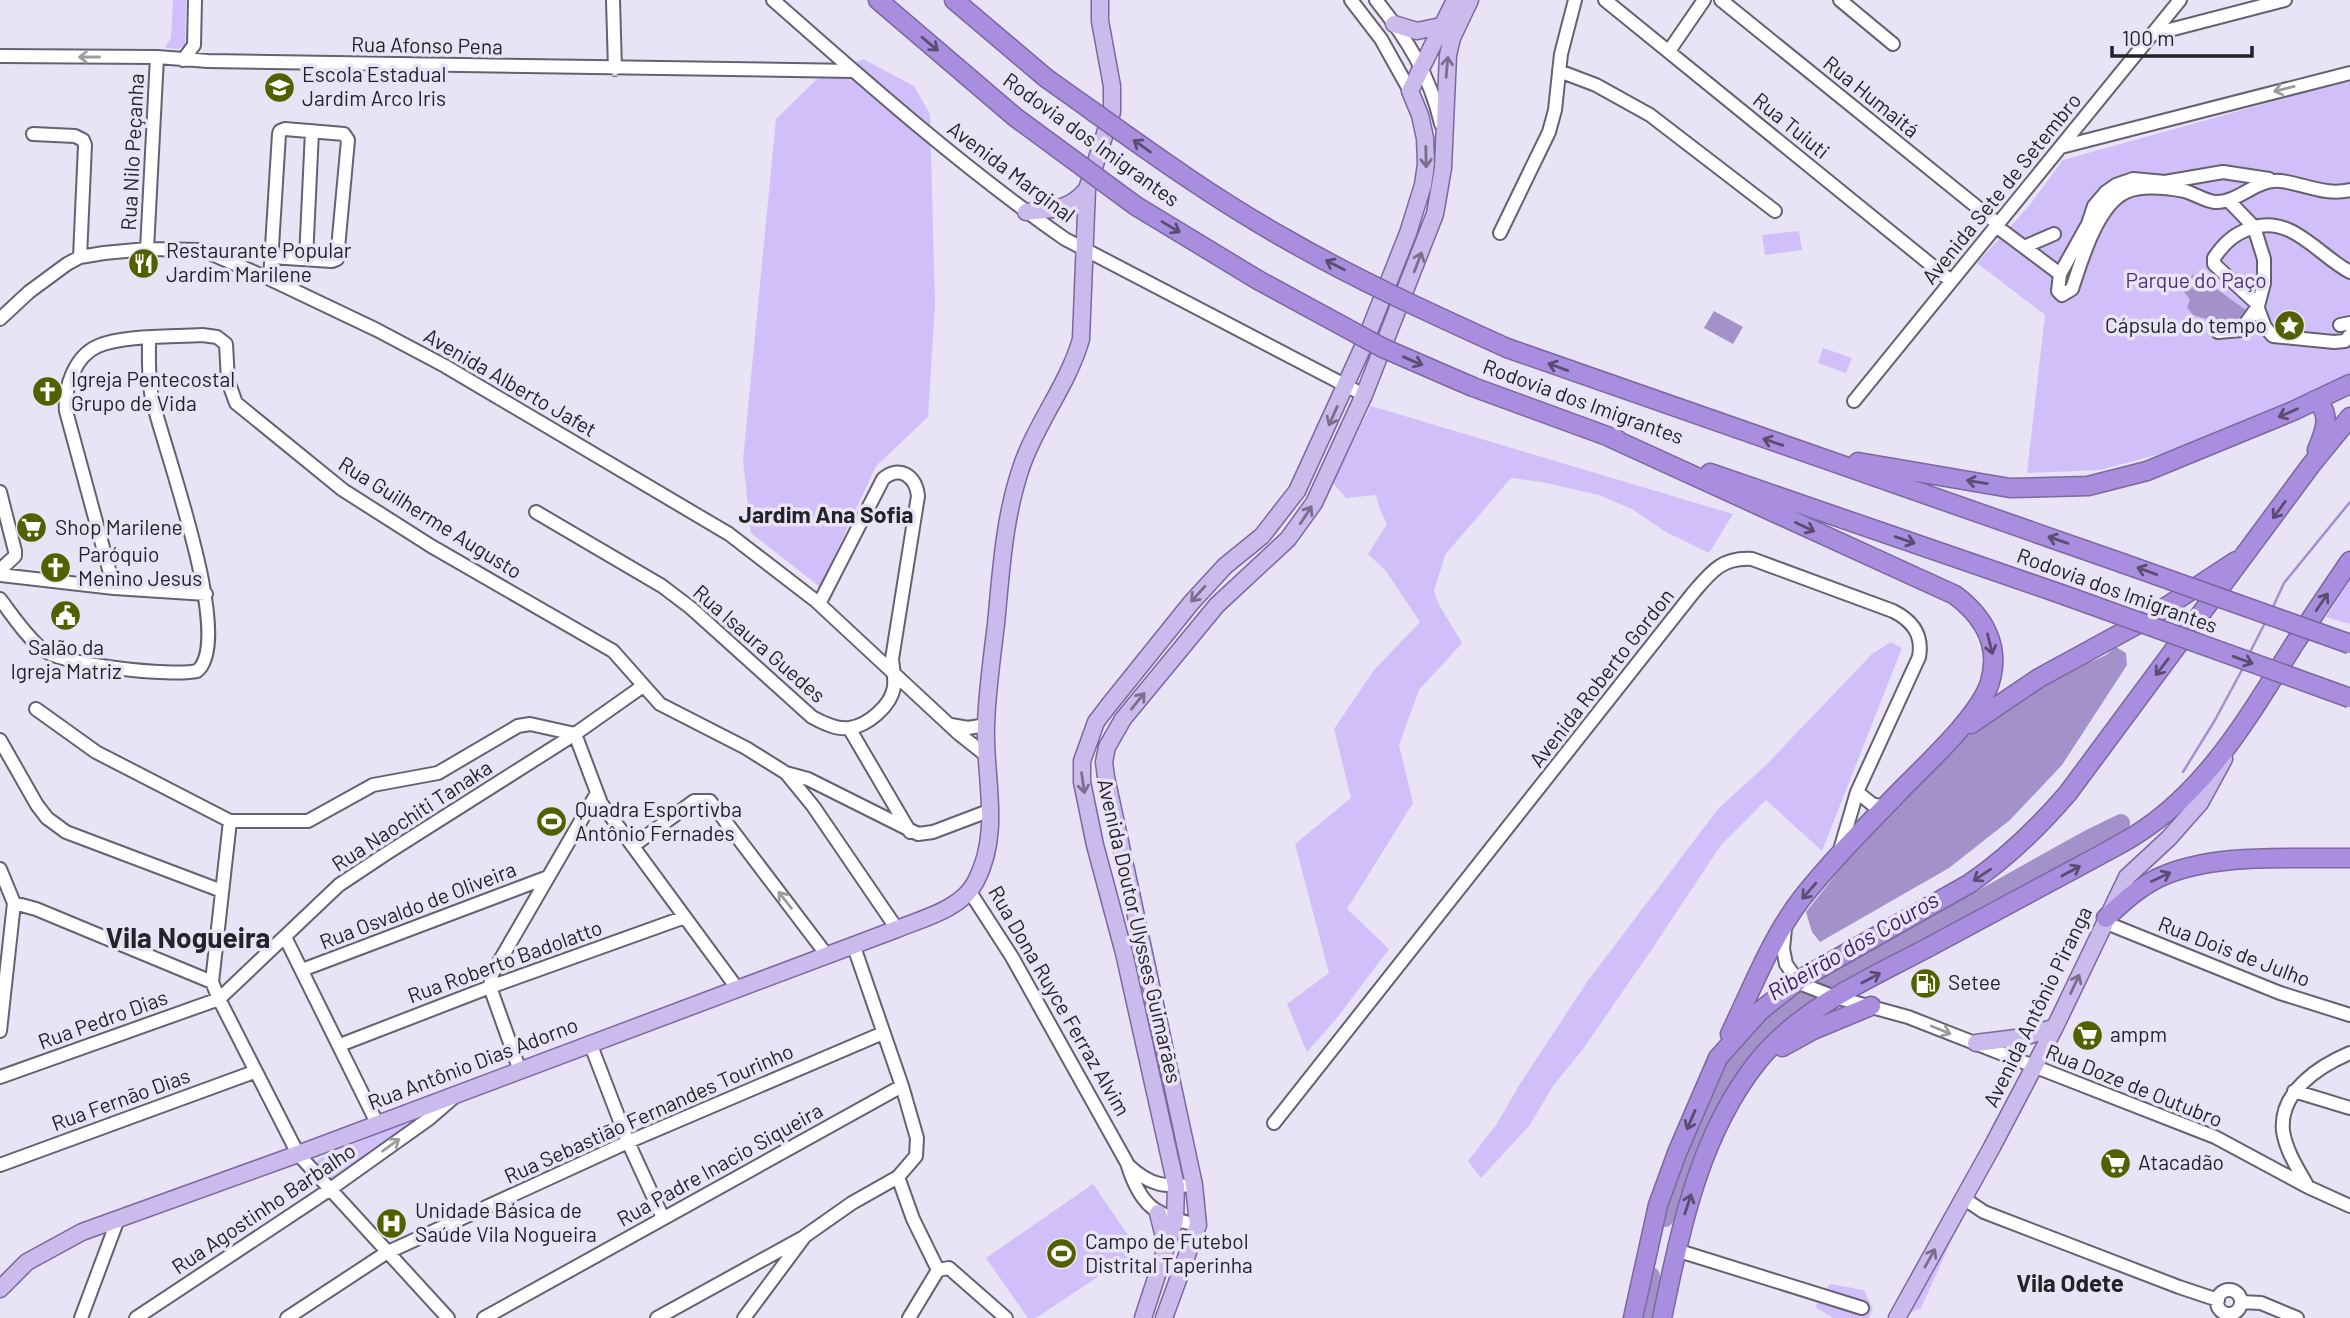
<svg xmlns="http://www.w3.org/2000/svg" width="2350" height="1318" viewBox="0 0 2350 1318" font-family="Barlow,sans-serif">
  <rect width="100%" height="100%" fill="#e8e3f5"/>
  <path fill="#d1bffa" d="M173 0H186L185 45 179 49 165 48 171 38Z
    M863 59 914 86 930 114 935 305 928 417 876 466 820 587 751 533 743 460 776 119 816 80Z
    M2350 80V373L2291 410 2171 451 2100 470 2027 473 2045 315 1977 263 2029 206 2063 160Z
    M1799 231 1802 250 1765 255 1762 235Z
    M1823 348 1852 358 1846 373 1818 363Z
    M1371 406 1733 514 1709 553 1666 532 1632 509 1599 495 1542 482 1511 478 1445 555 1434 591 1438 603 1462 643 1419 690 1399 745 1413 803 1347 909 1389 949 1336 1019 1307 1052 1287 1004 1329 973 1295 844 1351 798 1334 729 1374 670 1420 622 1386 571 1368 554 1387 524 1379 507 1376 495 1346 498 1332 482Z
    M2350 580V624L2326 617Z
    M1891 642 1902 648 1822 851 1766 800 1721 845 1650 952 1583 1049 1553 1086 1529 1126 1481 1178 1468 1161 1496 1125 1520 1084 1587 982 1718 809 1767 764 1872 654Z
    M406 1122V1127L338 1178 332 1180 323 1174 316 1164 319 1159Z
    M1093 1184 1138 1250 1036 1318H1028L986 1258Z
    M1956 1230 1921 1308 1912 1312 1909 1307 1951 1233Z
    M1830 1284 1864 1290 1873 1309 1869 1318H1833L1815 1307Z"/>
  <path fill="#a391ca" d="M2192 275H2197L2246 310 2233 327 2193 315 2187 307 2190 300 2182 289 2183 284Z
    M1714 311 1743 327 1733 344 1704 328Z
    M2116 647 2126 653 2127 665 2062 765 2010 820 1949 868 1820 942 1812 932 1806 912C1870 831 1940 747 2029 691 2052 677 2081 667 2106 655Z"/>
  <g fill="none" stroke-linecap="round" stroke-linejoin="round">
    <path stroke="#a391ca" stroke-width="2.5" d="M2272 609 2284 583 2350 502
      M2248 656 2266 621
      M2183 772 2215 720 2243 668"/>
    <path stroke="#a391ca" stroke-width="18" d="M1665 1218C1686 1158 1711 1082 1756 1035 1767 1024 1781 1014 1793 1004L2090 838 2121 823
      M1645 1318 1651 1276"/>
    <defs>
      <path id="minor" d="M613 0 615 69
        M773 0C867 83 962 167 1065 239L1364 395
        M1351 0 1381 39 1410 91
        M1376 0C1407 39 1430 75 1441 124
        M1605 0 1951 281
        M1721 0 1998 224
        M1840 0 1893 44
        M2154 34 2285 0
        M1669 51 1704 0
        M0 56 157 57 208 61 854 71
        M183 60 194 45 195 0
        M1559 71 1596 85 1650 115 1775 211
        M33 134 75 136 83 140 85 145 80 257
        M2061 147 2350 73
        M1996 226 2060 274 2058 291 2062 295 2072 289C2081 262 2097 205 2126 192 2141 185 2168 188 2185 191 2195 194 2205 201 2215 202 2239 203 2256 178 2281 181 2305 184 2325 196 2350 190
        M1500 233 1549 132 1555 110 1561 54 1575 0
        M2024 247 2054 234
        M147 249 157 57
        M306 259 312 131
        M2350 272C2318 255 2291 214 2251 228 2234 234 2224 243 2214 258V264L2256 303 2265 327 2273 336 2334 342 2345 341 2350 335
        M2060 274 2088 224 2094 206 2106 192 2116 185 2133 179 2165 182 2223 172 2269 179
        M270 279 279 134 280 131 285 129 344 134 348 140 337 259 332 261 271 257
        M0 319 29 292 67 264 80 257 104 253 147 249 202 250 270 279 377 330 445 366 729 534 816 601 958 733 987 756
        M2340 325 2350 323
        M2218 332 2241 330 2258 306 2264 283V259L2254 227 2228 200
        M1854 401 2180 0
        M0 492 15 551V556L0 570
        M536 512 662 586 691 608 812 717C823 723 837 730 850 728 868 725 891 706 894 687 895 679 893 668 892 659L918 496C916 477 900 464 883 479L819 604
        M0 575 114 588 206 594
        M114 588 66 411C64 387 75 356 98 346 123 335 174 337 202 335L217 337 226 344 228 381 236 403 343 490 431 546 613 651 660 704 746 748 786 773 813 806 897 929
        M0 599C13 616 26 636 42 649 61 665 173 677 197 671 236 640 162 444 152 398 148 379 149 358 149 339
        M36 709 96 752 230 821H308L373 785 438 773 518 726 530 724 575 734 601 803 737 988
        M951 725 968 728 986 725
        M849 728 910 832
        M0 740 37 805 47 818 66 832 222 891
        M786 773 808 779 918 834 933 832 991 810
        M1857 792 1872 804 1884 807
        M230 821 212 982 219 999 298 1154 448 1318
        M633 846 694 801H710L826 954
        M0 869 14 903 0 1031
        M970 892 1012 957 1127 1163C1140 1206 1155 1216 1198 1225
        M14 903 36 909 212 982
        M2104 922 2280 993 2350 1015
        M1785 928 1783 949 1786 964 1793 974 1804 985 1835 997 1908 1017 2215 1137 2308 1187 2350 1206
        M285 937 377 1123
        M302 970 548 877
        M590 1043 628 1142 663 1218
        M340 1045 490 987 685 917
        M520 1071 490 987 492 974 597 793
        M0 1077 219 999 339 885 384 855 575 734 643 686
        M2294 1091 2350 1108
        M1274 1123 1693 593C1711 572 1722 557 1752 559L1893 611C1913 621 1923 635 1919 657L1857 792 1840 850
        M0 1165 254 1072
        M1128 1165C1150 1186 1165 1187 1194 1185
        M898 1177 913 1219 938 1270
        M2308 1187C2298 1169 2286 1151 2283 1131 2279 1092 2319 1066 2350 1053
        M1963 1198 1984 1212 2179 1287 2218 1300
        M1676 1250 1862 1308
        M938 1270 949 1268 1006 1318
        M2217 1302a12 12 0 1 1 24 0a12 12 0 1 1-24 0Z
        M2241 1302 2261 1303 2297 1318
        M81 1318 118 1219
        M136 1318 329 1190 430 1118 453 1098
        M287 1318 386 1253 628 1142 883 1033
        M484 1318 902 1086
        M657 1318 802 1238
        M744 1318 805 1236 852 1203 898 1177 916 1156 917 1138 902 1086 853 944
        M909 1318 938 1270"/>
      <path id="major" d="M1394 24 1417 31 1441 26
        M1026 212C1052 209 1069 211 1087 189
        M1976 1043 2024 1037 2055 1027
        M1158 1213 1166 1245
        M0 1289 27 1262 82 1232 298 1154 897 929C924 918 962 909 976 881 1002 831 984 778 986 725 987 691 992 658 996 624 1001 572 1004 518 1021 468 1036 423 1068 385 1081 339L1087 189 1112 112V86L1100 21V0
        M1143 1318 1175 1220 1176 1186 1124 953 1095 845 1082 782V761L1096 722 1109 705 1191 603 1225 566 1262 536 1297 491 1362 349 1408 233 1423 185 1426 164 1425 138 1420 115 1410 91 1455 0
        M1164 1318 1198 1225 1194 1185 1106 777 1104 762 1107 747 1123 719 1217 605 1288 539 1314 503 1364 395 1435 214 1443 168 1448 55 1452 38 1470 0
        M1897 1318 1992 1147 2055 1027 2127 877 2169 838 2191 813 2200 803 2224 759"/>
      <path id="highway" d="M878 0 1015 117
        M954 0 1046 78
        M1507 348 2122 563
        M1473 387 1618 440
        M2315 400C2333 413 2324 433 2317 450
        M1609 437 1955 595C1983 616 2001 645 1990 682 1981 713 1931 760 1907 784 1871 821 1834 858 1802 898 1771 938 1752 989 1730 1034
        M1858 462 2010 488 2088 486 2147 471 2293 411 2350 384
        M1710 473 2064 595
        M1971 724 2039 678 2149 618 2236 561
        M2106 918C2122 903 2138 888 2158 878 2213 852 2289 859 2350 858
        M1782 1047 1813 1030 1871 1006
        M1633 1318 1658 1205 1677 1153 1718 1058 1760 1011 1799 980 1969 884C2007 858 2038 828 2068 793L2311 465 2350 417
        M1662 1318C1681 1228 1699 1135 1758 1061 1802 1007 1869 979 1929 947 1994 912 2058 878 2122 843 2202 799 2246 721 2293 646 2312 617 2331 589 2350 561"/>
    </defs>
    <use href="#minor" stroke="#656170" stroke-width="16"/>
    <use href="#major" stroke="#7a689f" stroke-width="19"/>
    <use href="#highway" stroke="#7a689f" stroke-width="21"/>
    <use href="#minor" stroke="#fff" stroke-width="12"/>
    <use href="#major" stroke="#cbbbec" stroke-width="16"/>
    <use href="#highway" stroke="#a98ddf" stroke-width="18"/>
    <defs>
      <path id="highway-bridge" d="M1046 78C1124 133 1202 192 1286 239 1357 280 1432 314 1507 348
        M1015 117 1136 206 1258 280 1383 348 1473 387
        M2122 563 2350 644
        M2064 595 2350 698"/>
    </defs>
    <use href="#highway-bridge" stroke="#7a689f" stroke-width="21" stroke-linecap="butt"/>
    <use href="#highway-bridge" stroke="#a98ddf" stroke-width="18"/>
  </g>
  <defs><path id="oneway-shaft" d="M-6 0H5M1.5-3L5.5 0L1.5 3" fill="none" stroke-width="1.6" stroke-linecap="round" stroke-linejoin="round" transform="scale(1.75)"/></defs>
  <g stroke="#594d72">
    <use href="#oneway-shaft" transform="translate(930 44) rotate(40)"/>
    <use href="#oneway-shaft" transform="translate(1142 146) rotate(-145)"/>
    <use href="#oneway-shaft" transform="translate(1171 227) rotate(31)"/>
    <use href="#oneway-shaft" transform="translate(1335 265) rotate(-153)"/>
    <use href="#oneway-shaft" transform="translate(1413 361) rotate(23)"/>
    <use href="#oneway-shaft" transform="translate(1558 367) rotate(-160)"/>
    <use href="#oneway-shaft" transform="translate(2288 413) rotate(156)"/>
    <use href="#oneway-shaft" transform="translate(1773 442) rotate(-161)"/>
    <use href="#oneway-shaft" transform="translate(1977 482) rotate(-171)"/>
    <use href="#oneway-shaft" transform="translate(2279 510) rotate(126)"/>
    <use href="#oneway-shaft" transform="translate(1805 527) rotate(25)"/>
    <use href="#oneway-shaft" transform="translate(1905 540) rotate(19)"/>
    <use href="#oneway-shaft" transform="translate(2058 540) rotate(-161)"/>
    <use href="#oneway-shaft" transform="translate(2147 571) rotate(-160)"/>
    <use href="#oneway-shaft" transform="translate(2322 602) rotate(-56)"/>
    <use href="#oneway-shaft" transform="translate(1990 644) rotate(76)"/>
    <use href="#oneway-shaft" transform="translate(2243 660) rotate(20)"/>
    <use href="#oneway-shaft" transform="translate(2162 667) rotate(127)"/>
    <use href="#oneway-shaft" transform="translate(2071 871) rotate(-29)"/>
    <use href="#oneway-shaft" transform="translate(1982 875) rotate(146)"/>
    <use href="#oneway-shaft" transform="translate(2161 877) rotate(-25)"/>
    <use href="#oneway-shaft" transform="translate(1809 891) rotate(131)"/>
    <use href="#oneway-shaft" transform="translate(1871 978) rotate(-28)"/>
    <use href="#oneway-shaft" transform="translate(1691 1120) rotate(113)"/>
    <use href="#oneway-shaft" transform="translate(1688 1204) rotate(-72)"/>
  </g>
  <g stroke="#9c9c9f">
    <use href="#oneway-shaft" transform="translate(89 57) rotate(-180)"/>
    <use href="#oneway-shaft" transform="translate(2284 89) rotate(166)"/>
    <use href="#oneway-shaft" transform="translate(785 900) rotate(-128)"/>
    <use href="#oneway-shaft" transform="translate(1941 1030) rotate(22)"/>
    <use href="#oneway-shaft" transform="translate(391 1145) rotate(-36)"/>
  </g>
  <g stroke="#786f8a">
    <use href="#oneway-shaft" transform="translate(1447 67) rotate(-85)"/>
    <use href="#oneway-shaft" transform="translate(1426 157) rotate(89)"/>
    <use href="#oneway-shaft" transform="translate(1418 262) rotate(-69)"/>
    <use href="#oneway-shaft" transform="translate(1333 416) rotate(114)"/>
    <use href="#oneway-shaft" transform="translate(1306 515) rotate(-57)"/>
    <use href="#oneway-shaft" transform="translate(1198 594) rotate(132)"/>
    <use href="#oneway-shaft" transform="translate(1138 701) rotate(-51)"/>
    <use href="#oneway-shaft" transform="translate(1083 783) rotate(82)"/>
    <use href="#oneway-shaft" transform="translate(2075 984) rotate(-65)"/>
    <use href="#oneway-shaft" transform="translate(1930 1258) rotate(-61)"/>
  </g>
  <defs>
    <symbol id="school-disc" viewBox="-11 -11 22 22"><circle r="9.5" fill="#526000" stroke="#e8e3f5"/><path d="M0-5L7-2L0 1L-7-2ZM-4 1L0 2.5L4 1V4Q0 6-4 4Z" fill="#fff"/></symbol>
    <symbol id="restaurant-disc" viewBox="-11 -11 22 22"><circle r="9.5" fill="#526000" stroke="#e8e3f5"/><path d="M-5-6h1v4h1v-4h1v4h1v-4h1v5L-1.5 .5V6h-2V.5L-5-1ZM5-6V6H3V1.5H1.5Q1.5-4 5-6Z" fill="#fff"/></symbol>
    <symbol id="sight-disc" viewBox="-11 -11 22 22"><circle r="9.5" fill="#526000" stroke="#e8e3f5"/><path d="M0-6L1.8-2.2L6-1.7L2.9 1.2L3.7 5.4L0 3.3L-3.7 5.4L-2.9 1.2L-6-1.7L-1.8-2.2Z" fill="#fff"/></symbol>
    <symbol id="church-disc" viewBox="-11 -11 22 22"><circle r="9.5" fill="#526000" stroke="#e8e3f5"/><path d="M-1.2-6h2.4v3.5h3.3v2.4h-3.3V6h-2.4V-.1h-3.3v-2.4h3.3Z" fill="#fff"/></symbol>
    <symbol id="supermarket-disc" viewBox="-11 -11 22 22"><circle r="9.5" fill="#526000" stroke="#e8e3f5"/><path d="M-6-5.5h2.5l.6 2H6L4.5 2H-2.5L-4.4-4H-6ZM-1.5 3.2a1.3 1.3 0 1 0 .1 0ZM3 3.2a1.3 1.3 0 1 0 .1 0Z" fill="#fff"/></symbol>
    <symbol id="civic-disc" viewBox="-11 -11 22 22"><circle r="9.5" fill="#526000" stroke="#e8e3f5"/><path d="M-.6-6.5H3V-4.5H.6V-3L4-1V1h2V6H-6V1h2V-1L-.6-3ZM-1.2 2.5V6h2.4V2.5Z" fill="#fff"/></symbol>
    <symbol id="stadium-disc" viewBox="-11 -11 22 22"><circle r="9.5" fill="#526000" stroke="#e8e3f5"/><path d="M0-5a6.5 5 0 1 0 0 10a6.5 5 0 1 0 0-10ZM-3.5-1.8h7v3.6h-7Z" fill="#fff"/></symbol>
    <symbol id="fuel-disc" viewBox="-11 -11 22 22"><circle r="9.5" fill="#526000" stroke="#e8e3f5"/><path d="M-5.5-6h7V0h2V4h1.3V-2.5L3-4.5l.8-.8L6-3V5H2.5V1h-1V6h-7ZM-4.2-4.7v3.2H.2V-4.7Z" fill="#fff"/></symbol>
    <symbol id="hospital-disc" viewBox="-11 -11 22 22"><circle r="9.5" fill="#526000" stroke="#e8e3f5"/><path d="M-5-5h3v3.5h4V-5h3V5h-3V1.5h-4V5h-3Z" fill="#fff"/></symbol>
  </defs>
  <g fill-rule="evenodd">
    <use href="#school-disc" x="262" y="70" width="35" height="35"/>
    <use href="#restaurant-disc" x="126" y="246" width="35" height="35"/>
    <use href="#sight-disc" x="2272" y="308" width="35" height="35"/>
    <use href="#church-disc" x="30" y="374" width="35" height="35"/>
    <use href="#supermarket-disc" x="14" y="510" width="35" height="35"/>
    <use href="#church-disc" x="38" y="550" width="35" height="35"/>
    <use href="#civic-disc" x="48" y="598" width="35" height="35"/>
    <use href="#stadium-disc" x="534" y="804" width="35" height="35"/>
    <use href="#fuel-disc" x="1908" y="966" width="35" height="35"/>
    <use href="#supermarket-disc" x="2070" y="1018" width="35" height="35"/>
    <use href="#supermarket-disc" x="2098" y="1146" width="35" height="35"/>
    <use href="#hospital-disc" x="374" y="1206" width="35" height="35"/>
    <use href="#stadium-disc" x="1044" y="1236" width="35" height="35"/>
  </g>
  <g text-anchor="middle" stroke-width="7" stroke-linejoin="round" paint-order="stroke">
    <g font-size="21" fill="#242329" stroke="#e8e3f5">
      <text transform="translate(427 46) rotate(1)" y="7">Rua Afonso Pena</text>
      <text transform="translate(1871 97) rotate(39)" y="7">Rua Humaitá</text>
      <text transform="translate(1791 126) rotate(39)" y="7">Rua Tuiuti</text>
      <text transform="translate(1091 140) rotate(36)" y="7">Rodovia dos Imigrantes</text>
      <text transform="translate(133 152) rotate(-87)" y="7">Rua Nilo Peçanha</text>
      <text transform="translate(1011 172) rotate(37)" y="7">Avenida Marginal</text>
      <text transform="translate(2002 189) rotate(-51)" y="7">Avenida Sete de Setembro</text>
      <text transform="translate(510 383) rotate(30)" y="7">Avenida Alberto Jafet</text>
      <text transform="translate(1583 402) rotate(20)" y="7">Rodovia dos Imigrantes</text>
      <text transform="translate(430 518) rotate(32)" y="7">Rua Guilherme Augusto</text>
      <text transform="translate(2117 591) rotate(20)" y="7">Rodovia dos Imigrantes</text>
      <text transform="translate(759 644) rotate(41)" y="7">Rua Isaura Guedes</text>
      <text transform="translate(1602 678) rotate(-52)" y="7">Avenida Roberto Gordon</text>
      <text transform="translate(412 816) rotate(-33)" y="7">Rua Naochiti Tanaka</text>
      <text transform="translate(418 906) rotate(-21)" y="7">Rua Osvaldo de Oliveira</text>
      <text transform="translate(1139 931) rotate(77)" y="7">Avenida Doutor Ulysses Guimarães</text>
      <text transform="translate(2234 952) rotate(21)" y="7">Rua Dois de Julho</text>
      <text transform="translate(505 962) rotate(-20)" y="7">Rua Roberto Badolatto</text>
      <text transform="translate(1059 1001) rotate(60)" y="7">Rua Dona Ruyce Ferraz Alvim</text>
      <text transform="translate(2038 1007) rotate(-64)" y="7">Avenida Antônio Piranga</text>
      <text transform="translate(103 1020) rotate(-20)" y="7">Rua Pedro Dias</text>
      <text transform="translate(473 1064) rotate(-21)" y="7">Rua Antônio Dias Adorno</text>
      <text transform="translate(2134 1086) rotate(22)" y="7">Rua Doze de Outubro</text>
      <text transform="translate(121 1100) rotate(-20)" y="7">Rua Fernão Dias</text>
      <text transform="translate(649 1114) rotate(-24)" y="7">Rua Sebastião Fernandes Tourinho</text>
      <text transform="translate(720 1165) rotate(-29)" y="7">Rua Padre Inacio Siqueira</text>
      <text transform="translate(264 1209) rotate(-34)" y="7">Rua Agostinho Barbalho</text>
    </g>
    <g font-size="21" fill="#242329" stroke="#e8e3f5" text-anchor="start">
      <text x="302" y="82">Escola Estadual<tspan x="302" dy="24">Jardim Arco Iris</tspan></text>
      <text x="166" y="258">Restaurante Popular<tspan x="166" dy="24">Jardim Marilene</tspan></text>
      <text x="2267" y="333" text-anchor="end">Cápsula do tempo</text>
      <text x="71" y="387">Igreja Pentecostal<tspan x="71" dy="24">Grupo de Vida</tspan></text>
      <text x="55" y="535">Shop Marilene</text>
      <text x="78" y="562">Paróquio<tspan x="78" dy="24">Menino Jesus</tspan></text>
      <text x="66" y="655" text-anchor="middle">Salão da<tspan x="66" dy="24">Igreja Matriz</tspan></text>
      <text x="575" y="817">Quadra Esportivba<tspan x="575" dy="24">Antônio Fernades</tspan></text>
      <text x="1948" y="990">Setee</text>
      <text x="2110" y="1042">ampm</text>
      <text x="2138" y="1170">Atacadão</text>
      <text x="415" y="1218">Unidade Básica de<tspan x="415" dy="24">Saúde Vila Nogueira</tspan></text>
      <text x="1085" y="1249">Campo de Futebol<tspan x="1085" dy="24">Distrital Taperinha</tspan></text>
    </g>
    <g font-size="21" fill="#4e3378" stroke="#e8e3f5">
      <text x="2196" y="288">Parque do Paço</text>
    </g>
    <g font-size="23" font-weight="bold" fill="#242329" stroke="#e8e3f5">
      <text x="826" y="523">Jardim Ana Sofia</text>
    </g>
    <g font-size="23" font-style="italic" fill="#3e2266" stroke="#e8e3f5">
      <text transform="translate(1853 946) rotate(-30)" y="8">Ribeirão dos Couros</text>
    </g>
    <g font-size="24" font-weight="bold" fill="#242329" stroke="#e8e3f5">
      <text x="2070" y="1292">Vila Odete</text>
    </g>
    <g font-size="28" font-weight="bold" fill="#242329" stroke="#e8e3f5">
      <text x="188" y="948">Vila Nogueira</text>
    </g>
  </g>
  <path d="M2112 46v10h140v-10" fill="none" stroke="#242329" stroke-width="3.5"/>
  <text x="2122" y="46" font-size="21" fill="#242329" stroke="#e8e3f5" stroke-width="5" paint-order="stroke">100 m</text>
</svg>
